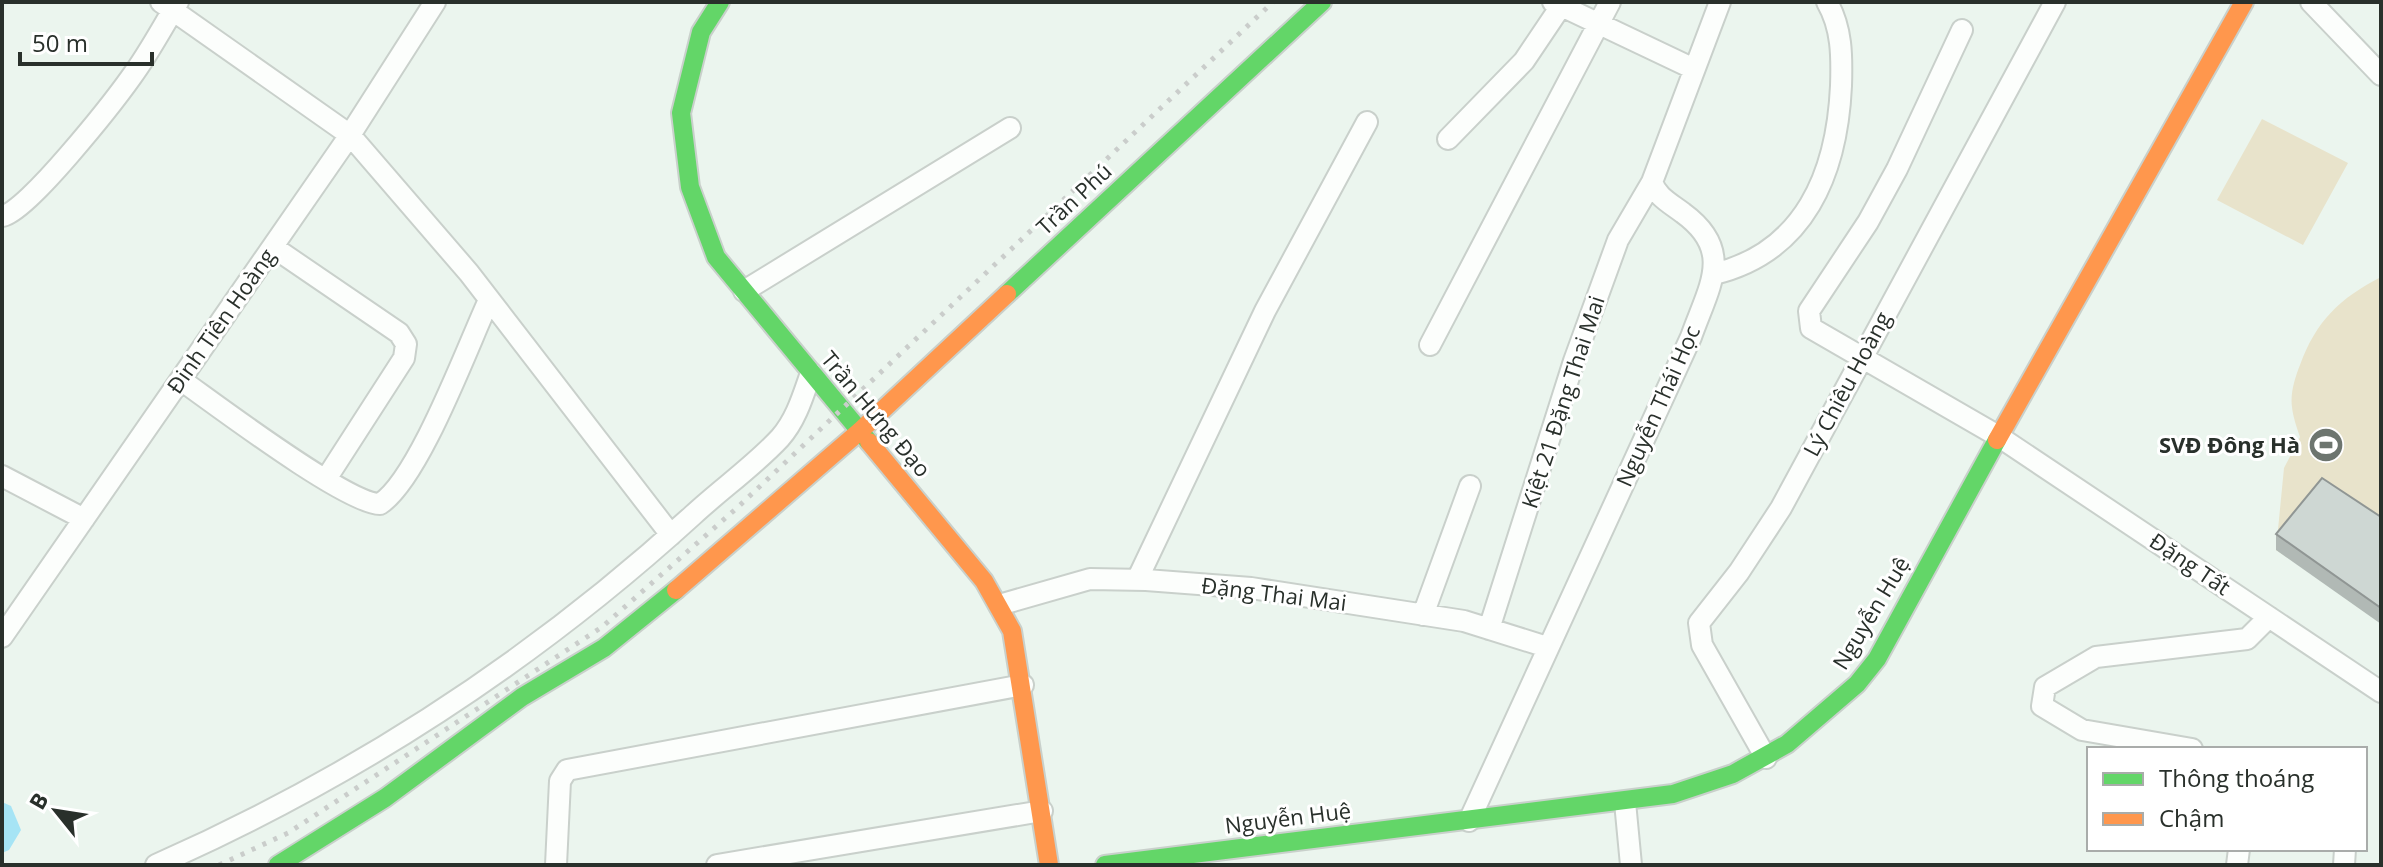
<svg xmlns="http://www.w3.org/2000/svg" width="2383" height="867" viewBox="0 0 2383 867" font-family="'Open Sans',sans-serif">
  <rect width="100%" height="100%" fill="#ebf5ee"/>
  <path fill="#e8e3cb" d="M2262 119 2348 163 2303 245 2217 200Z
    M2381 277V618L2276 550 2284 468 2300 437C2297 428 2293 417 2292 407 2290 394 2295 377 2300 365 2316 321 2340 298 2381 277Z"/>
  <path fill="#a6e4f5" d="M2 802 11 806 21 830 9 850 2 853Z"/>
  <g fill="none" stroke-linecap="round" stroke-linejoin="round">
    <defs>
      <path id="street" d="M161 2 350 135 469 273 671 535
        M1553 2 1694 69
        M2311 2 2381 75
        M1962 30 1897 169 1868 222 1809 311 1811 328 1998 436 2381 692
        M1448 139 1524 61 1561 6
        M2 216C25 215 115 100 132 76 149 53 163 26 178 2
        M273 247 399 333 406 344 404 358 326 479
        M1714 274C1805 252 1837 173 1841 86 1842 56 1842 28 1827 2
        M744 291 1010 128
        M1430 345 1610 2
        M181 380C215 404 347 504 380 504 419 479 468 345 489 300
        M2 476 84 519
        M1137 580 1265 311 1367 122
        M999 605 1090 579 1146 580 1251 588 1464 621 1547 647
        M1423 615 1470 486
        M1489 629 1574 361 1618 240 1652 182
        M2 637 350 135 435 2
        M2192 749 2082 730 2042 706 2045 687 2096 657 2247 639 2269 617
        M1766 758 1702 645 1699 623 1739 572 1781 508 2055 2
        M1625 802 1631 865
        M1469 821 1691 337C1709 286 1735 251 1683 213 1670 203 1657 197 1652 182L1720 2
        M156 865C355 777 533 661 693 515 721 489 754 466 780 438 796 420 803 396 811 373
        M556 865 560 781 567 770 1023 685
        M717 865 1042 811
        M2237 865 2239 849
        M2344 865 2345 849"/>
      <path id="fast" d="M720 2 701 32 681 113 690 187 716 257 869 442
        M1007 294 1322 2
        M278 865 385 798 522 697 604 648 676 590
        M1105 865 1673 794 1733 774 1787 744 1857 684 1877 659 1997 440"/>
      <path id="slow" d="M1997 440 2244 2
        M869 442 984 581 1012 631 1049 865
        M676 590 860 431 1007 294"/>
    </defs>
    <use href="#street" stroke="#c9d0cb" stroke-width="24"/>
    <use href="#fast" stroke="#c9d0cb" stroke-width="22"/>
    <use href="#slow" stroke="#c9d0cb" stroke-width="22"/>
    <use href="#street" stroke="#fcfefc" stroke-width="20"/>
    <use href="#fast" stroke="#63d668" stroke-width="18"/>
    <use href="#slow" stroke="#ff974d" stroke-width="18"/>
    <path stroke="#cacdcb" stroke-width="5" stroke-dasharray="4 8" stroke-linecap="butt" d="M219 865 288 833 602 627 738 507 1273 2"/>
  </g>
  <path fill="#b1b9b5" d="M2381 517V624L2276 550V534Z"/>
  <path fill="#ced7d3" stroke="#909694" stroke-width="2" d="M2322 478 2381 517V608L2276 534Z"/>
  <defs>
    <symbol id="stadium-disc" viewBox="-11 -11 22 22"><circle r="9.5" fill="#6d756f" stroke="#fff"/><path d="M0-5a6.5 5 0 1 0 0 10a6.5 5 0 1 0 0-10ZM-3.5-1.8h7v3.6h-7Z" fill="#fff"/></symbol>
  </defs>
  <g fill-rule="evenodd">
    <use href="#stadium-disc" x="2306" y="425" width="40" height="40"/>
  </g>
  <g text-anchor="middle" stroke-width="6" stroke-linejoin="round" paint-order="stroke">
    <g font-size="22" fill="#29302b" stroke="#fff">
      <text transform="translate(1074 199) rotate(-43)" y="8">Trần Phú</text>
      <text transform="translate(221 321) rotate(-55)" y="8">Đinh Tiên Hoàng</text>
      <text transform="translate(1847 384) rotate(-62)" y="8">Lý Chiêu Hoàng</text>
      <text transform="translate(1563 402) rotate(-72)" y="8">Kiệt 21 Đặng Thai Mai</text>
      <text transform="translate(1658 406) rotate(-66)" y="8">Nguyễn Thái Học</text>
      <text transform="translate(876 414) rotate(50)" y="8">Trần Hưng Đạo</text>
      <text transform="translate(2190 564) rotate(34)" y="8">Đặng Tất</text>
      <text transform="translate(1274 594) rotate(7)" y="8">Đặng Thai Mai</text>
      <text transform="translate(1871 613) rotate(-59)" y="8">Nguyễn Huệ</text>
      <text transform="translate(1288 818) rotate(-7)" y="8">Nguyễn Huệ</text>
    </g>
    <g font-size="22" font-weight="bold" fill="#29302b" stroke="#fff" text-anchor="end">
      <text x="2300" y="453">SVĐ Đông Hà</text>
    </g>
  </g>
  <rect width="2383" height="867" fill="none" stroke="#29302b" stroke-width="8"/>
  <rect x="2087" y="747" width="280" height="104" fill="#ffffff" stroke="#a9acaa" stroke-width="2"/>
  <rect x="2103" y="773" width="40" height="12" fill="#63d668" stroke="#a9acaa" stroke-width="2"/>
  <text x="2159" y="787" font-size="24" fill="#29302b">Thông thoáng</text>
  <rect x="2103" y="813" width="40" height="12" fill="#ff974d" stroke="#a9acaa" stroke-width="2"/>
  <text x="2159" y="827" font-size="24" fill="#29302b">Chậm</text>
  <g transform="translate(56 811) rotate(300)" stroke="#ffffff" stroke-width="6" paint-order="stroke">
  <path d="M0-6L14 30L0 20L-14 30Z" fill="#29302b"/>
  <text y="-12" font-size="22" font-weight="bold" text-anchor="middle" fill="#29302b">B</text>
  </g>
  <path d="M20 52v12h132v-12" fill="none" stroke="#29302b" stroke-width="4"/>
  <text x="32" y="52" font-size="24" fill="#29302b" stroke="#ffffff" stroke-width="6" paint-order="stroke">50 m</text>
</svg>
